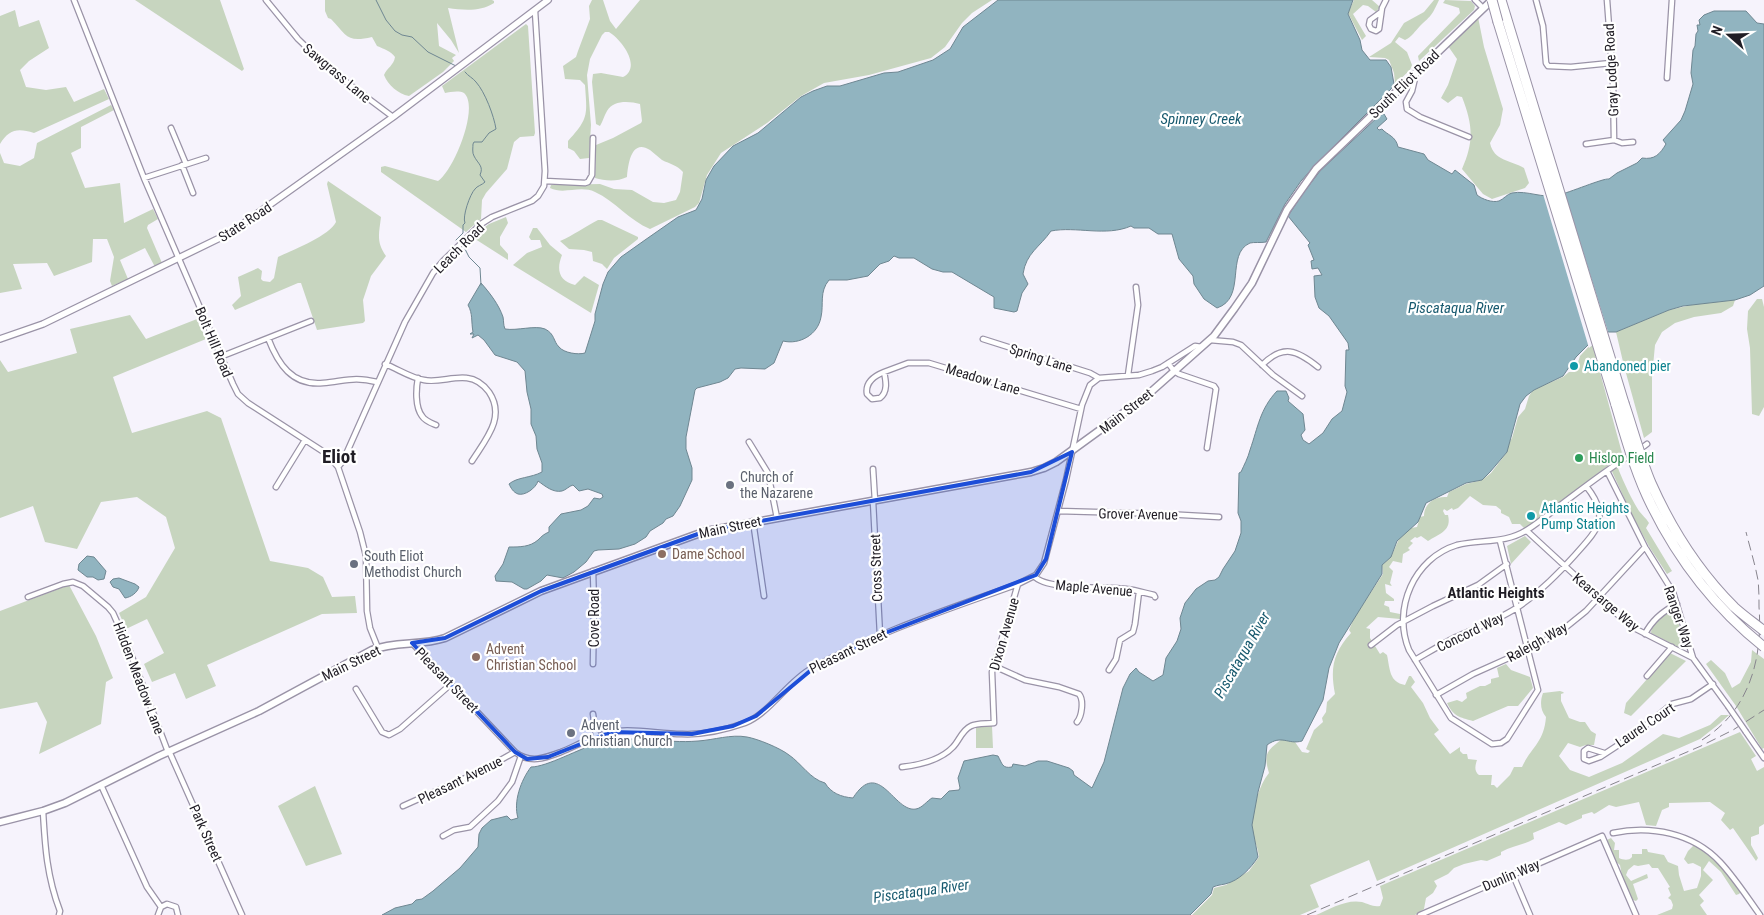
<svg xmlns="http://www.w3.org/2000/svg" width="1764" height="915" viewBox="0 0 1764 915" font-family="'Roboto Condensed',sans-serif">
  <rect width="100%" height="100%" fill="#f6f3fc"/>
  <path fill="#c7d5bf" d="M135 0H220L244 69 242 71Z
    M325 0H492L494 1V3C480 12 463 10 448 8L459 53 451 40 437 23 439 46 456 55 452 58 454 61 443 72 409 96C398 94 388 85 384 75 387 68 394 65 395 57 391 51 384 49 377 46L372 37C347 43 347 36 331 19L328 18 325 11Z
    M592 0H603L610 21 616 29 640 0H992L972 13 962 23 945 47 931 58 869 75 824 83 801 96 767 123 721 153 707 175 699 203 695 207 650 229C630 221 615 201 595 192 580 185 564 195 550 188L551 185 600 184 614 189 632 190 653 202 664 203 676 200 680 192 683 172C677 165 670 164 662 160 658 157 654 153 650 150 631 138 628 165 627 177 617 182 605 181 595 178L596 145 613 138 641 123 642 121 640 104C629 101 613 100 607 111 604 116 603 121 600 126L596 124 592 82 593 74 601 73 623 77C642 67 622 40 609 32H605L602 35 590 59 587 75 591 125 589 158 580 159 574 151 568 148V141C589 118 587 115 585 85L580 80 565 79 563 66 576 57 578 51 590 19 589 6Z
    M1354 0H1372L1380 7 1376 12 1368 6 1363 5 1353 14 1366 36 1362 40 1348 13Z
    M1434 0H1439C1432 15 1432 15 1420 26 1415 31 1412 37 1405 40L1399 37 1395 42 1407 52 1412 65 1410 70 1395 84 1394 73 1389 60 1385 58 1369 57 1391 43 1404 23 1424 12Z
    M1445 0 1471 1 1475 6 1474 10 1419 61 1418 56 1460 13 1459 8 1443 3Z
    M15 10 19 27 39 20 49 48 29 61 20 70 26 87 46 90 66 87 74 102 104 89 109 99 34 133C18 128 9 129 0 144V16Z
    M1478 17 1484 47 1503 109 1500 125 1490 143C1494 161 1510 160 1524 168L1529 183 1525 188 1492 199 1483 194 1462 169C1474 142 1473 125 1462 97L1457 96 1448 103 1441 98 1448 85 1457 59 1448 46Z
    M526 24 528 26 535 133 534 136 520 137 514 142 507 169 486 193 482 200 481 219 466 232 381 172V167L385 166 438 181C453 172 480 107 464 93 459 90 450 92 445 93L442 86Z
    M111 105 114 110 81 127V148L71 153 85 188 120 183 124 223 153 209 158 219 148 225 147 228 162 263 155 267 145 248 120 260 128 279 112 286 110 281 114 257 107 239H93L92 262 54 276 47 263 13 264 22 289 0 293V153L4 163 20 166 34 158 37 143Z
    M328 181 381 217C379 234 376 242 386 256L371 276 363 300 365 321 363 323 317 330 301 283H298L235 310 232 305 241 296 238 277 258 268 262 271 261 279 263 281 270 282 274 278 278 257C293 250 329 236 336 222L327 184Z
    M506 217 508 223 500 237V245L508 254V260L472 237 489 224Z
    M598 220H602L638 237V239L614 258 607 269 602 264 593 261 592 252 584 250 569 249 560 241C574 235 584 227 598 220Z
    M533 228H537L550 245 562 255C556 270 559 281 575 285L584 276 599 285 591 313 513 265 527 253 542 247 540 240H531L529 237Z
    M1757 299H1762L1764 307V407L1759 416 1752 414 1750 348 1747 329 1748 311Z
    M1735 300 1733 306 1721 313 1694 317 1675 323 1662 332 1655 345 1652 377V432L1644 438 1624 366 1616 332 1669 310 1696 304Z
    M130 315 146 339 197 319 206 339 113 377 132 433 207 411 221 418 270 561 308 568 323 577 332 597 355 596 357 613 322 614 207 665 216 686 186 699 175 673 152 682 144 664 164 653 147 619 126 629 119 613 146 597 175 548 166 517 137 497 101 502 77 549 45 542 33 506 0 518V360L8 372 77 353 70 329Z
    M1592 343 1622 453 1619 455V457L1615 461C1622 478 1629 495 1639 511 1642 515 1646 518 1649 523L1646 528 1672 571 1667 574 1650 548 1632 515 1609 465 1525 529 1520 524H1512L1509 517 1501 513V510L1496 506 1483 505 1470 496 1458 508 1453 510 1452 508 1447 511 1444 509 1443 511 1445 515H1448C1452 531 1439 534 1428 541L1421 536 1417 538 1415 537 1410 541 1413 543 1408 548 1410 550 1403 554 1402 563 1393 561 1389 567 1393 571 1390 583 1392 586 1385 584 1386 593 1394 599V601H1385L1384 605 1389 607 1390 612 1400 614V619L1378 617 1366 628 1370 629V638L1380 654 1383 652 1387 655C1390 669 1389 682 1405 685L1409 676H1411L1415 682 1411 687 1423 703 1430 718 1439 730 1434 734 1450 754 1460 747V751L1463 754H1467L1468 759 1477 760C1475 766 1474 771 1479 775H1492L1491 785H1494L1497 788 1510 775 1514 767H1522C1531 747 1544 743 1546 717 1540 710 1540 701 1543 693L1560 691 1563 692 1564 693 1561 694V701L1569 718 1580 722H1585L1591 731 1596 734 1594 745H1586L1580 747 1568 743 1559 756 1570 770 1589 777 1622 763 1663 734 1679 738 1710 725 1721 715H1729L1719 724 1700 739 1377 881 1369 860 1310 885 1319 907 1300 915H1192L1212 895 1214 888 1226 885 1249 871 1259 857C1258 846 1252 837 1252 826 1252 810 1259 785 1269 773 1263 753 1267 751 1282 739L1295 742 1302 752 1308 753 1310 751 1306 749 1314 730 1323 722 1322 718 1326 712 1327 702 1335 694C1330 668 1333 653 1351 633L1349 630 1354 618 1383 574 1382 565 1391 557 1399 539 1411 528 1417 527 1420 517 1424 516C1424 504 1434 496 1447 497L1449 492 1466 484 1482 480 1491 473 1507 452V446L1512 438 1518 417 1525 409 1529 396 1533 390 1563 377 1569 372H1575L1580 356Z
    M1525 536 1531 542 1511 564 1507 546Z
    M69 585 96 636 113 678 106 682 101 724 39 754 47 722 37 702 0 709V611Z
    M1670 610 1675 614 1686 644 1684 647 1680 648 1651 633C1651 623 1662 615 1670 610Z
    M1752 650 1764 659V748L1762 749 1736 706 1706 664 1711 660 1725 673 1732 688 1740 683 1751 662Z
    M1670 653 1686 661 1631 716 1624 713 1626 703Z
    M1506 664 1511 670 1530 677 1533 688 1518 706H1508L1473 721C1459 717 1454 717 1447 703L1457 700 1462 702 1467 698 1466 693 1480 686H1485L1491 683V679L1499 677 1497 668Z
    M992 726 993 748H976V727Z
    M1740 732 1756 756 1751 759 1757 771 1764 767V824L1759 827V834L1751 837V845L1758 858 1756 861 1733 828 1730 830 1721 820 1725 813 1710 802 1669 803V807L1662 810 1656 826 1646 825 1639 802 1616 807 1609 805 1596 813 1594 814 1592 812 1582 815V818L1566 825 1559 822 1533 833 1534 839C1524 845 1512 846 1501 852V855L1487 861 1481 860 1464 864 1454 868 1448 874 1434 881 1437 886 1433 893 1426 898 1424 909 1415 915H1316C1330 909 1346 899 1362 902 1369 904 1372 907 1380 906L1383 898 1380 886Z
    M315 786 342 854 306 866 278 806Z
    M1611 838 1615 843 1614 850H1619V858C1623 860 1629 861 1632 857V854H1642V849H1647L1648 852 1664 855 1668 862 1678 866 1679 875 1684 891 1697 888 1701 876V867L1693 863 1688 864 1684 859 1688 851 1694 845C1715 854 1728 875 1741 892L1739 894 1736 895 1721 872 1709 861 1703 870 1713 880 1699 895 1704 901 1700 905 1707 915H1657L1672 909 1673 905 1671 900 1668 898 1671 895 1668 888 1670 887 1658 868H1652L1649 864 1638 866 1634 865 1628 870 1626 875 1631 881 1647 874 1648 878 1633 884 1638 899 1636 901 1633 900 1622 876 1620 865C1612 860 1610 849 1607 840Z"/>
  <path fill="#91b4c0" stroke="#6f8792" d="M998 0H1353L1348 14 1360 40 1362 50 1370 60H1386L1391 67 1394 84 1391 89 1319 161 1301 181 1285 204 1266 242C1261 243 1254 242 1250 243 1225 254 1247 298 1217 308L1204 299 1194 284 1193 276 1179 259 1172 234H1158L1149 228H1134L1131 226C1106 237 1076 226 1051 231 1040 247 1026 253 1023 274L1028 284 1022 293 1017 311 1014 312 994 308V297L952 272H943L932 269 914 258H899L894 256 889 261 880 264 868 276 847 280H829C819 292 824 304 821 317 818 335 799 345 783 341L774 363 765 369 741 368 735 369 728 378 720 382 697 388 695 390 686 437V449L692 468V480L680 506 673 516 666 519 663 523 650 531 646 537 635 544 619 549 598 550 594 551 586 562 574 572 563 578 547 575 541 581 527 589H524L512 582 496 581 495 576 503 564 509 547C520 547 530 547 538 540 542 536 544 534 549 532V527L561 514 581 510 588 506 594 498 600 499 603 497 602 494 588 489 579 491 573 485C569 486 566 490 562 491 553 493 545 486 538 481 536 488 525 496 518 494 513 492 511 488 509 484 517 477 531 478 542 472V463L537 449 536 436 531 424V409L527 392 525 371 517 362 495 355 484 340 478 335 472 338 474 334H470L473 332C471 321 473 314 468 305L481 283C490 293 499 305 503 317 504 322 503 324 505 329 517 331 535 325 545 329 555 334 553 341 559 347 564 353 578 355 585 353L595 321V314L603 284 608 272 621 257 645 240 678 217 696 210 702 199 706 180 714 166 733 146 758 133 801 97 813 91 827 86H840L884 73 898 72 933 60 950 49 963 27Z
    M1714 11H1746L1757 23 1764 24V286L1750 295 1735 300 1683 306 1669 310 1616 332H1604L1590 343 1576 357 1563 376 1534 390 1526 396 1520 404 1507 452 1490 472 1482 480 1466 483 1426 503 1418 522 1397 541 1391 557 1382 565V574L1339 643 1329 668 1323 700 1302 741C1288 745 1282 734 1267 745L1265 766 1258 792 1252 825 1258 857C1251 868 1239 881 1225 884 1220 885 1218 885 1213 887L1211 894 1190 915H382L395 908 412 904 416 900 422 899 433 891 460 868 478 847 479 834 482 828 491 820 507 816 511 820 518 818C513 802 521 780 531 767 547 767 580 748 599 743 632 734 665 744 698 741 714 740 731 734 747 737 758 739 780 748 789 755 801 763 810 779 825 783 831 793 841 797 853 798 879 757 894 813 916 809 922 808 927 801 932 798L941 799 949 791 959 790 960 788 958 778 964 761 993 755 998 756C1002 763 1002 769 1012 767L1013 764 1025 766 1038 761H1047L1069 768 1073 771 1074 775 1092 788 1104 762 1123 688 1130 674 1136 668 1139 672 1153 681 1163 675 1166 658 1177 641 1181 629 1180 618 1185 603 1196 589 1208 581 1215 580 1219 577 1223 569 1235 551 1241 533V521L1238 513 1239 473 1241 472C1244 465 1248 458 1250 450 1258 427 1260 409 1277 391H1286L1289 398 1288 401 1303 414 1305 430 1301 435 1303 440 1309 444 1323 433 1332 419 1342 411 1347 392 1345 386 1346 350H1349L1348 343 1329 316 1319 308 1315 297 1314 276 1322 275 1318 268 1312 269 1311 261 1314 260 1308 245 1310 243 1288 216 1301 196 1320 171 1381 114H1384L1387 119 1377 128 1379 130 1382 129C1387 135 1396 136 1398 147L1424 154 1428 160 1452 174 1455 170 1474 185 1477 195C1482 199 1492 203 1499 201 1504 199 1507 194 1512 193 1527 190 1543 199 1558 195 1569 193 1603 178 1609 179L1617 173 1637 163 1642 158C1655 160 1660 154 1666 144L1663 140 1681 120 1685 111 1693 84 1691 73 1693 50 1695 46 1696 34 1698 31 1697 25H1700L1699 20 1704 15Z
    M87 556 94 557 106 571 104 579 98 580 93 577H87L78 570 79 564Z
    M119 578 135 584 139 587C137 593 131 597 125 598L119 589 113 587 110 582 113 579Z"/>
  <path fill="#f6f3fc" d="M1564 191 1609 335H1605L1589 348 1543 194Z"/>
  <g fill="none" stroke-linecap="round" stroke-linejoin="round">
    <path stroke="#6f8792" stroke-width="1" d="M376 0 386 20 395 31 402 35 412 37 428 52 456 66
      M456 240 463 233V225L465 223C462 217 470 194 475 189 477 186 482 185 485 182L480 175C484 166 478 164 474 156 472 153 473 147 473 144L474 142H482L489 133 496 129C494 116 485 92 476 82 473 78 468 76 465 72
      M464 247 469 257 480 268 481 285"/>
    <defs>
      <path id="minor" d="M74 0 144 178 233 384 238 394 248 403 327 454 338 467 360 532 366 556 367 611 370 628 378 648
        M266 0 298 39 329 69 393 117
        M1475 0 1483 8
        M1536 0 1543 26 1546 63 1548 66 1571 67 1611 63
        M1607 0 1613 80 1614 140
        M1381 12 1370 20 1369 25 1371 29 1376 31 1379 29 1382 8 1386 0
        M1416 74 1412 91 1406 102 1407 109 1420 117 1469 137
        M1667 78 1672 0
        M171 128 186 164
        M1586 144 1614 140 1622 143 1633 142
        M182 165 193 193
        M144 178 206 158
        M545 181 585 183 588 182 592 175 593 138
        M268 338C278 364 292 386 323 383 345 381 354 376 377 382
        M983 339 1090 373 1099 378
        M1210 340 1233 342 1241 345 1273 375 1302 396
        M220 357 311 321
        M1168 363 1174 371 1179 374 1214 386 1216 389 1207 448
        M385 364C398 369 411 378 424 380 438 383 453 376 467 378 476 379 483 384 489 392 506 417 486 439 472 461
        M1262 365C1283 344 1297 350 1318 367
        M884 372 908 363H929L1081 409
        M884 372C886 381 888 392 880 398L872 399 867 394C865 382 874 376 884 372Z
        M1128 375 1138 305 1136 287
        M418 378C416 389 415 407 422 416 425 421 431 423 436 425
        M749 442 768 473 777 518
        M1639 450 1647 444
        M338 467 343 461 405 322 433 273 443 261 481 224 492 217 532 201 538 196 544 186 545 171 535 11
        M873 469 875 501
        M1607 471 1645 547 1673 592 1693 658
        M276 487 305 440
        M873 501 880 635
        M1058 511 1165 514 1219 517
        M753 521 764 596
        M1527 531 1630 626 1693 658 1728 706
        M1500 541 1538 690 1507 739 1501 743 1492 744 1451 718 1409 650C1392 609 1414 558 1457 545 1481 539 1505 544 1527 530 1538 523 1548 515 1558 507 1582 489 1606 470 1632 454
        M593 571 594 607 593 664
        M1034 576C1047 591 1106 586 1127 589 1136 590 1145 593 1154 595L1155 597
        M28 597 63 584 73 582 83 586 108 607 113 613 129 649 168 752
        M1645 634C1652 620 1663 611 1677 604
        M412 643 515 752C530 764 545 758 561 752 580 744 597 734 618 731 639 729 660 734 682 734 702 735 725 730 745 723 770 713 787 682 812 668 877 632 949 609 1018 584L1036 575 1044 563 1066 480 1082 405 1090 385 1099 378 1139 375 1152 371 1162 367 1195 346 1202 347
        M1371 645 1397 625 1433 606 1478 585 1507 564
        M1415 660C1429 652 1442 644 1456 637 1477 628 1498 620 1518 607 1539 593 1558 574 1575 555 1596 531 1612 518 1586 486
        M994 666 1025 680 1059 687 1079 694C1084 700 1082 716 1077 722
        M1109 670 1116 659 1120 640 1133 632 1135 624 1139 592
        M1647 676 1672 647
        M356 689 382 732 389 735 400 729 451 684
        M1436 695 1473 674 1531 648 1560 632 1586 611 1645 547
        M593 714 596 736
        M1746 732 1764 758
        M169 751 242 915
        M1604 753 1588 748 1584 751V759L1589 761 1600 757 1635 734 1672 704 1691 699 1713 684
        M902 767C919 765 941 760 953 747 959 741 962 730 971 726 977 723 987 724 994 723L992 672 1018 584
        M101 785 147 887 161 907
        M403 806 481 771 515 752
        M43 811C45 847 47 877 60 911L59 915
        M1613 833C1651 825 1693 833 1720 862 1735 878 1747 897 1760 915
        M443 836 454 830 470 827 498 801 512 782 521 756
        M1513 875 1530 915
        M158 915 161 907 167 904 176 907 178 915
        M1420 915 1602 836 1636 915"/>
      <path id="tertiary" d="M0 339 43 324 230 233 393 117 548 0"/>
      <path id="secondary" d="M0 822 43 811 65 803 159 756 259 711 372 650C395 641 421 646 445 638L541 591 706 531 1031 472 1044 468 1056 462 1144 398 1214 336 1234 309 1252 283 1287 210 1316 169 1492 0"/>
      <path id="motorway" d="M1501 0 1624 403
        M1498 22 1616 405"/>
    </defs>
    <use href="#minor" stroke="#9a93a7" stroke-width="7"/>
    <use href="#tertiary" stroke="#9a93a7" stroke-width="8"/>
    <use href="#secondary" stroke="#9a93a7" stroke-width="9"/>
    <use href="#motorway" stroke="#9a93a7" stroke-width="11"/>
    <use href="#minor" stroke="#fff" stroke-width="4.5"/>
    <use href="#tertiary" stroke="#fff" stroke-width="5.5"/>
    <use href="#secondary" stroke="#fff" stroke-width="6"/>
    <use href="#motorway" stroke="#fff" stroke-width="9"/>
    <path stroke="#88858e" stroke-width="1" stroke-dasharray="10 5" stroke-linecap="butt" d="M1702 740C1749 711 1763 659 1759 607 1759 598 1759 589 1758 580 1755 564 1750 548 1746 532
      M1307 915 1701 746 1733 730 1764 710"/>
    <defs>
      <path id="minor-bridge" d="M1728 706 1746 732"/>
      <path id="motorway-bridge" d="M1492 0 1498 22
        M1624 403C1633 429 1640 457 1651 483 1671 528 1699 572 1734 607 1744 616 1754 623 1764 631
        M1616 405C1625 436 1634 467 1647 496 1674 554 1714 607 1764 647"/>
    </defs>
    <use href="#minor-bridge" stroke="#9a93a7" stroke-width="7" stroke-linecap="butt"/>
    <use href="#motorway-bridge" stroke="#9a93a7" stroke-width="11" stroke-linecap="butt"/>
    <use href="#minor-bridge" stroke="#fff" stroke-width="4.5"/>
    <use href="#motorway-bridge" stroke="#fff" stroke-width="9"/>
  </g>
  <path fill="#1d4ed8" fill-opacity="0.2" stroke="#1d4ed8" stroke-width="4" stroke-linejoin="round" d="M1072 452 1046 559 1036 575 880 635 816 666 756 716 733 726 692 734 611 732 548 757 527 759 515 752 412 643 445 638 541 591 706 531 1031 472Z"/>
  <g fill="#0f9aa8" stroke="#fff" stroke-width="2">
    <circle cx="1574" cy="366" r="5"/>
    <circle cx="1531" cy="516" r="5"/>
  </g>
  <circle fill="#2e9e5b" stroke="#fff" stroke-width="2" cx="1579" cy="458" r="5"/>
  <g fill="#6b7280" stroke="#fff" stroke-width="2">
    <circle cx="730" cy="485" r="5"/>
    <circle cx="354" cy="564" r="5"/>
    <circle cx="571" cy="733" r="5"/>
  </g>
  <g fill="#8d6e63" stroke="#fff" stroke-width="2">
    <circle cx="662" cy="554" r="5"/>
    <circle cx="476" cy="657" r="5"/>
  </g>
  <g text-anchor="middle" stroke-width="4.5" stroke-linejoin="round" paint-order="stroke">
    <g font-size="14" fill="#201d25" stroke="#fff">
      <text transform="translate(1611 70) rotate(-93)" y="5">Gray Lodge Road</text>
      <text transform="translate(337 73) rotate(40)" y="5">Sawgrass Lane</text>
      <text transform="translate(1404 84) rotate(-44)" y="5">South Eliot Road</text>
      <text transform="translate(245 222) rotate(-33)" y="5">State Road</text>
      <text transform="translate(459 248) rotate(-45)" y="5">Leach Road</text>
      <text transform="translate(214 342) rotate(67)" y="5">Bolt Hill Road</text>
      <text transform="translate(1041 358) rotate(18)" y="5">Spring Lane</text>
      <text transform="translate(983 379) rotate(17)" y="5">Meadow Lane</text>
      <text transform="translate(1126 411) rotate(-38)" y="5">Main Street</text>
      <text transform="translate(1138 514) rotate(1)" y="5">Grover Avenue</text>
      <text transform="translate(730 527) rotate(-12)" y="5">Main Street</text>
      <text transform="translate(876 568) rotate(-92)" y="5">Cross Street</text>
      <text transform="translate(1094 588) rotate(5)" y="5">Maple Avenue</text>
      <text transform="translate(1606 602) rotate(40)" y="5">Kearsarge Way</text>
      <text transform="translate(1679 617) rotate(71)" y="5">Ranger Way</text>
      <text transform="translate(594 618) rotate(-90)" y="5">Cove Road</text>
      <text transform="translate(1470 632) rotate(-26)" y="5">Concord Way</text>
      <text transform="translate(1004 634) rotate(-74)" y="5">Dixon Avenue</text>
      <text transform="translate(1537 642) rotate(-29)" y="5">Raleigh Way</text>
      <text transform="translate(848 651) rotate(-26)" y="5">Pleasant Street</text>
      <text transform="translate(351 663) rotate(-26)" y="5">Main Street</text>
      <text transform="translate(139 678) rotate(69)" y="5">Hidden Meadow Lane</text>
      <text transform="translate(447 680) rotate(46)" y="5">Pleasant Street</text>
      <text transform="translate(1645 725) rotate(-34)" y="5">Laurel Court</text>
      <text transform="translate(460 780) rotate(-26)" y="5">Pleasant Avenue</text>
      <text transform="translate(206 833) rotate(66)" y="5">Park Street</text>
      <text transform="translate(1511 875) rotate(-23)" y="5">Dunlin Way</text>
    </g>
    <g font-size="14" fill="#0d838f" stroke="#fff" text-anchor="start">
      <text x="1584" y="371">Abandoned pier</text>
      <text x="1541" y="513">Atlantic Heights<tspan x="1541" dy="16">Pump Station</tspan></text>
    </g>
    <g font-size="14" fill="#27864d" stroke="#fff" text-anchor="start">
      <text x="1589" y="463">Hislop Field</text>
    </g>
    <g font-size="14" fill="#5b616d" stroke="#fff" text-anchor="start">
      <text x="740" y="482">Church of<tspan x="740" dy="16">the Nazarene</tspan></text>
      <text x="364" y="561">South Eliot<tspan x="364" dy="16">Methodist Church</tspan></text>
      <text x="581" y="730">Advent<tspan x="581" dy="16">Christian Church</tspan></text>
    </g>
    <g font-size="14" fill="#785e54" stroke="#fff" text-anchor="start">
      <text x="672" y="559">Dame School</text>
      <text x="486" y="654">Advent<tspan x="486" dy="16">Christian School</tspan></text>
    </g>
    <g font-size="15" font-style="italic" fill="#17596e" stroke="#fff">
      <text x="1201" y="124">Spinney Creek</text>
      <text x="1456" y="313">Piscataqua River</text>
      <text transform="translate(1242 655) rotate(-60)" y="5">Piscataqua River</text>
      <text transform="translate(921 891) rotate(-8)" y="5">Piscataqua River</text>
    </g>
    <g font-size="15" font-weight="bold" fill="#201d25" stroke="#fff">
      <text x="1496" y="598">Atlantic Heights</text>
    </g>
    <g font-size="19" font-weight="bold" fill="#201d25" stroke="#fff">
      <text x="339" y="463">Eliot</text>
    </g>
  </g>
  <g transform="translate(1729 35) rotate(290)" stroke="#ffffff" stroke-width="4" paint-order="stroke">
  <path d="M0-4L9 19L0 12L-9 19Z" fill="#201d25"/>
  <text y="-8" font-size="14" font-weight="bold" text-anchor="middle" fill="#201d25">N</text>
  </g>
</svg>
